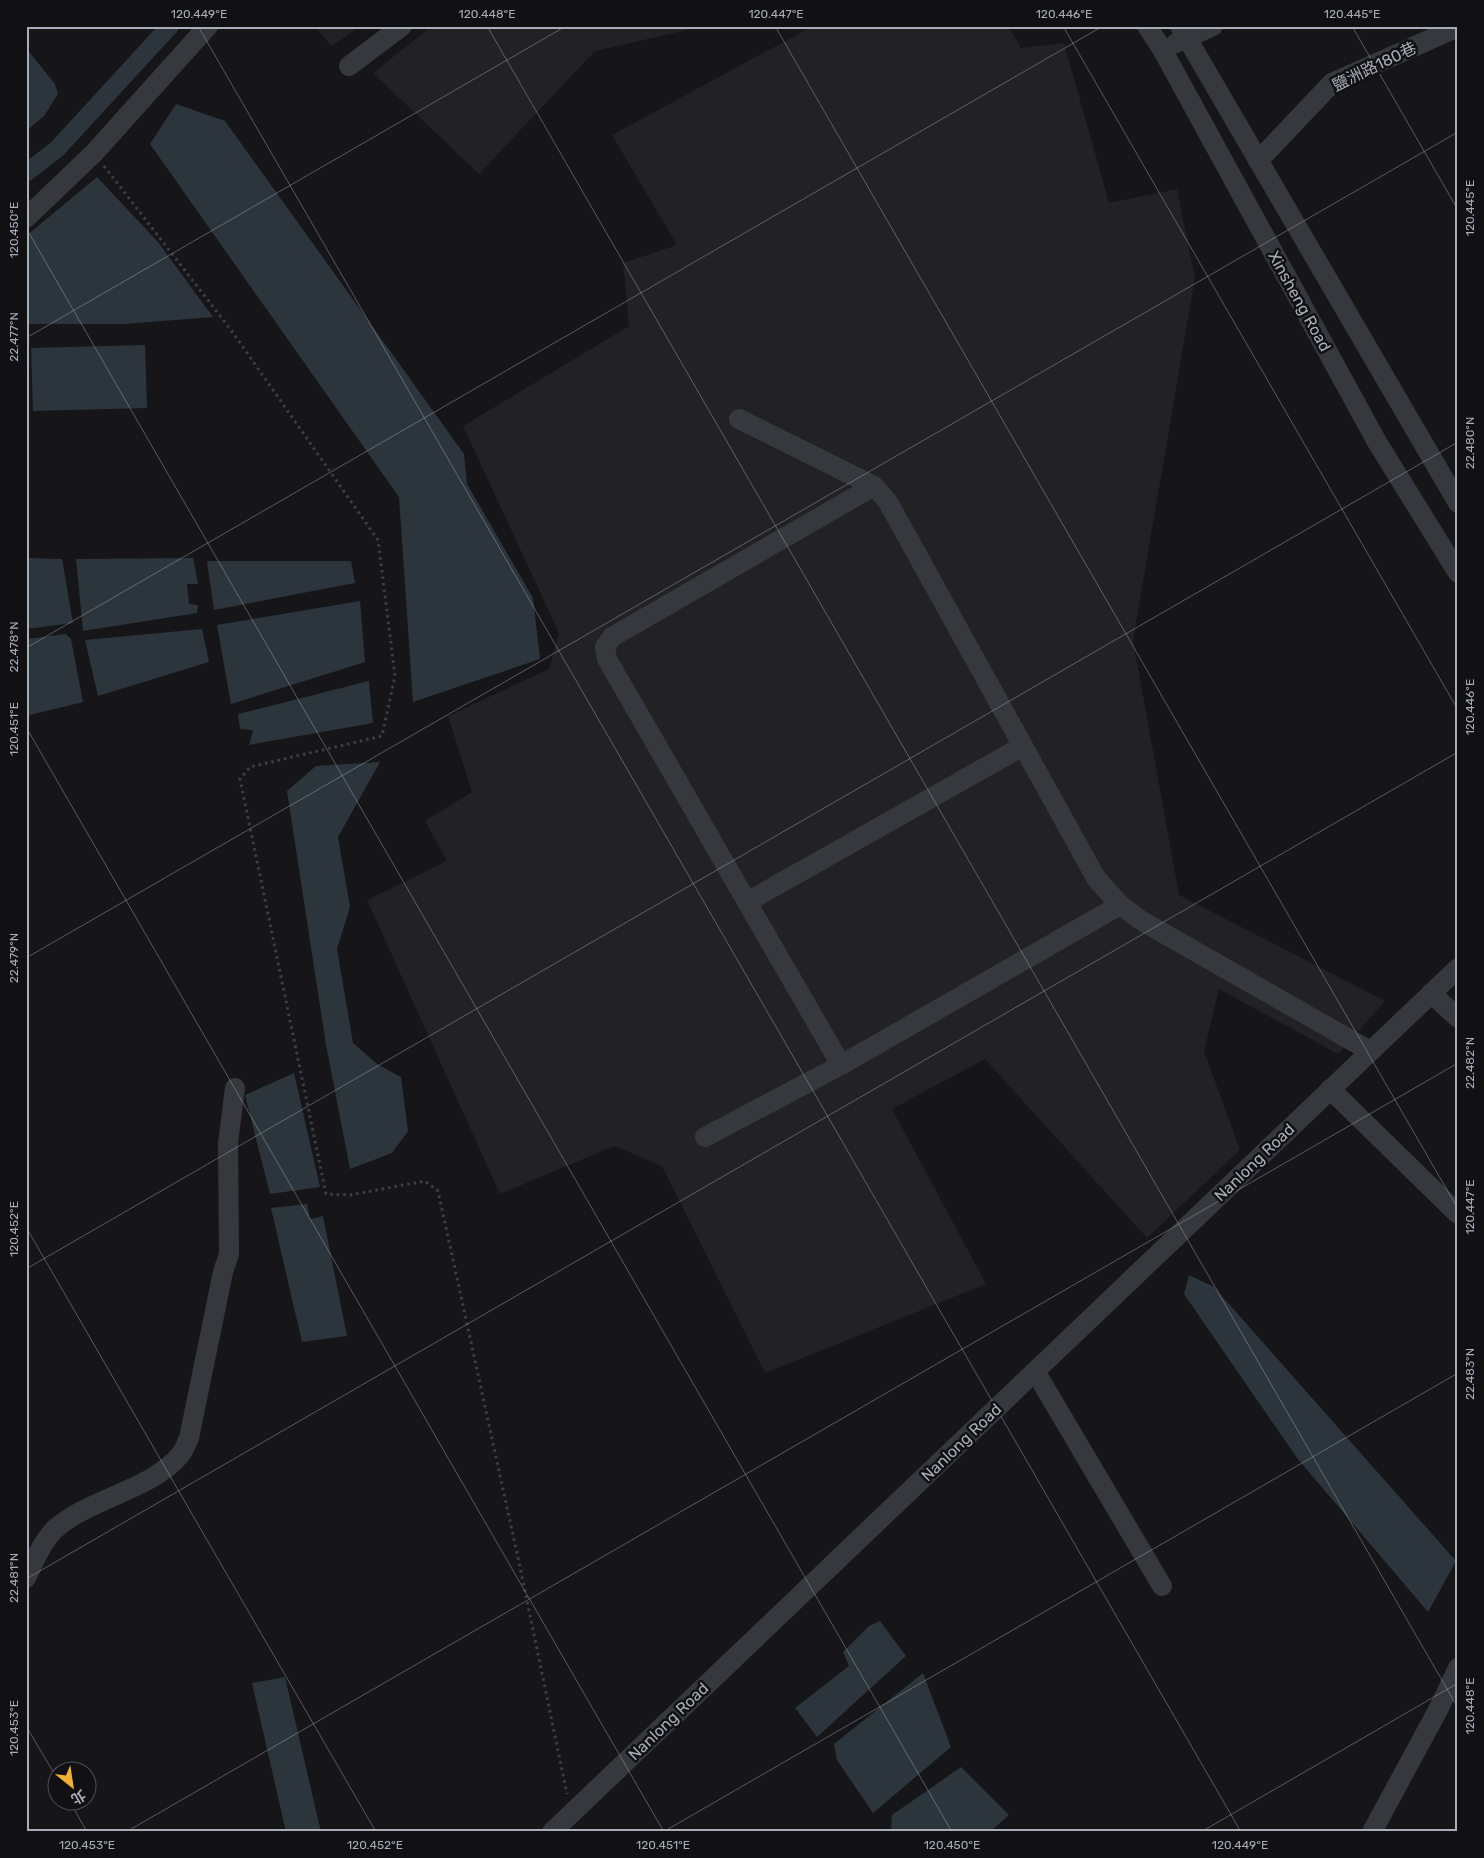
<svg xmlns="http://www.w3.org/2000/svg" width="1484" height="1858" viewBox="0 0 1484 1858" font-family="Rubik,'Noto Sans TC',sans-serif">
  <rect width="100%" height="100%" fill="#161618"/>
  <path fill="#222225" d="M314 26H360L332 46Z
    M432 26H705L595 51 479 174 373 73Z
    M813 26H1008L1021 48 1064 43 1109 203 1177 189 1195 278 1133 640 1179 895 1385 1001 1338 1054 1219 989 1204 1051 1240 1150 1147 1238 985 1059 892 1109 986 1284 765 1373 662 1166 614 1146 500 1194 367 900 447 861 425 821 472 792 448 716 549 669 559 633 463 426 629 326 623 263 677 245 612 135Z"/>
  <path fill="#2c353c" d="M26 48 55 84 58 94 44 116 26 131Z
    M176 104 225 121 464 454 467 484 533 598 540 659 413 702 399 497 150 144Z
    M97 177 158 242 213 317 125 324H26V236Z
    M145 345 147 408 33 411 31 348Z
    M26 558 62 559 73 623 26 629Z
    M193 558 198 584H187L189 604 198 605 197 613 83 631 76 559Z
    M207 561H351L355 583 214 610Z
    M360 601 365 662 231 704 217 625Z
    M202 629 209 662 98 696 85 640Z
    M66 634 71 639 83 702 26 716V639Z
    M369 681 373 723 249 745 253 730 240 729 238 714Z
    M380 762 338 837 350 907 337 949 353 1043 377 1064 401 1077 408 1131 392 1153 350 1169 326 1045 287 791 316 766Z
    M294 1073 320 1187 270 1194 245 1095Z
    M307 1204 310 1219 323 1216 347 1336 302 1342 271 1208Z
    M1189 1275 1214 1287 1456 1561 1428 1612 1297 1458 1184 1294Z
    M880 1621 906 1656 817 1737 795 1708 849 1666 843 1652 869 1626Z
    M923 1673 951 1747 873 1813 837 1760 834 1744Z
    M285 1677 321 1832H286L252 1683Z
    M961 1767 1009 1815 990 1832H894L891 1827 892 1815Z"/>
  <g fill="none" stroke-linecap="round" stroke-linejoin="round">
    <path stroke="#2c353c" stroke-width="18" d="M26 173 57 149 170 26"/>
    <path stroke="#3d3f44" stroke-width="3" stroke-dasharray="2.5 4" stroke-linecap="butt" d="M104 166 231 330 378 540 395 676 382 736 250 767 240 779 326 1194 350 1195 425 1181 438 1191 520 1567 567 1794"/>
    <path stroke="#37383d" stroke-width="20" d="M1147 26 1162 49 1377 442 1458 573
      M1180 26 1458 503
      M1176 43 1213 26
      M349 66 402 26
      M1258 161 1332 83 1458 27
      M26 218 94 153 208 26
      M739 419 874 486 888 502 1096 878 1120 905 1142 921 1370 1051
      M747 902 1023 746
      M1431 993 1458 1018
      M841 1065 607 659 605 647 612 637 874 486
      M1330 1089 1458 1214
      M705 1137 841 1065 1120 905
      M1035 1371 1162 1586
      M26 1578C34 1562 42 1542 55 1529 88 1499 153 1489 180 1455 184 1451 186 1444 189 1438L223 1272 229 1254 228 1143 235 1088
      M552 1832 1458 968
      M1372 1832 1438 1710 1458 1668"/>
  </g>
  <path fill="none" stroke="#a8adb8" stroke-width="1" stroke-opacity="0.45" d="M198 26 1241 1832M487 26 1458 1708M775 26 1458 1209M1063 26 1458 710M1352 26 1458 210M26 28 29 26M26 228 952 1832M26 338 566 26M26 648 1103 26M26 727 664 1832M26 958 1458 132M26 1227 376 1832M26 1269 1458 442M26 1579 1458 752M26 1726 58 1780M69 1800 87 1832M126 1832 1458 1063M663 1832 1458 1373M1201 1832 1458 1683"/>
  <g text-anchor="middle" stroke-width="5" stroke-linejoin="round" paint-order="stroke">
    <g font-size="16" fill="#a8adb8" stroke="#111113">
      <text transform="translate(1374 66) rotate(-26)" y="6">鹽洲路180巷</text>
      <text transform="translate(1300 301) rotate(61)" y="6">Xinsheng Road</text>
      <text transform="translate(1254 1162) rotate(-44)" y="6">Nanlong Road</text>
      <text transform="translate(961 1442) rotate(-44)" y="6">Nanlong Road</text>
      <text transform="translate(668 1721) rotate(-44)" y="6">Nanlong Road</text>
    </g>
  </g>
  <rect width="1484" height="1858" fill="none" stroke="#111113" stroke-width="55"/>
  <g transform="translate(72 1786) rotate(150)"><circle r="24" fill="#111113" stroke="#4d4f55"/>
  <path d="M0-4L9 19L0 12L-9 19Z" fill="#f2b134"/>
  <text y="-8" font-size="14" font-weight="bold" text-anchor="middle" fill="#a8adb8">北</text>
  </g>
  <rect x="28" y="28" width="1428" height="1802" fill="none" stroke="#a8adb8" stroke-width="2"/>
  <g font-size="12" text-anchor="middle" fill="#a8adb8">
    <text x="199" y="18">120.449°E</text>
    <text x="487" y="18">120.448°E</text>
    <text x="776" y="18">120.447°E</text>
    <text x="1064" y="18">120.446°E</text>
    <text x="1352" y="18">120.445°E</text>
    <text transform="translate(1470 208) rotate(-90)" y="4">120.445°E</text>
    <text transform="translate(14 230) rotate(-90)" y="4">120.450°E</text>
    <text transform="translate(14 337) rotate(-90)" y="4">22.477°N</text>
    <text transform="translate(1470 443) rotate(-90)" y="4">22.480°N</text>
    <text transform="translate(14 647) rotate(-90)" y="4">22.478°N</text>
    <text transform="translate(1470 707) rotate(-90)" y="4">120.446°E</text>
    <text transform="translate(14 729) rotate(-90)" y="4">120.451°E</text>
    <text transform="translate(14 958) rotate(-90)" y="4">22.479°N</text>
    <text transform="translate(1470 1063) rotate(-90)" y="4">22.482°N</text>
    <text transform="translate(1470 1207) rotate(-90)" y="4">120.447°E</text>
    <text transform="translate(14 1229) rotate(-90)" y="4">120.452°E</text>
    <text transform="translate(1470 1374) rotate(-90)" y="4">22.483°N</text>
    <text transform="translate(14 1578) rotate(-90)" y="4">22.481°N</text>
    <text transform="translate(1470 1706) rotate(-90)" y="4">120.448°E</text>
    <text transform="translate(14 1728) rotate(-90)" y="4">120.453°E</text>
    <text x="87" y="1849">120.453°E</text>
    <text x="375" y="1849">120.452°E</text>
    <text x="663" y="1849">120.451°E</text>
    <text x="952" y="1849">120.450°E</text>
    <text x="1240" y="1849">120.449°E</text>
  </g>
</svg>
